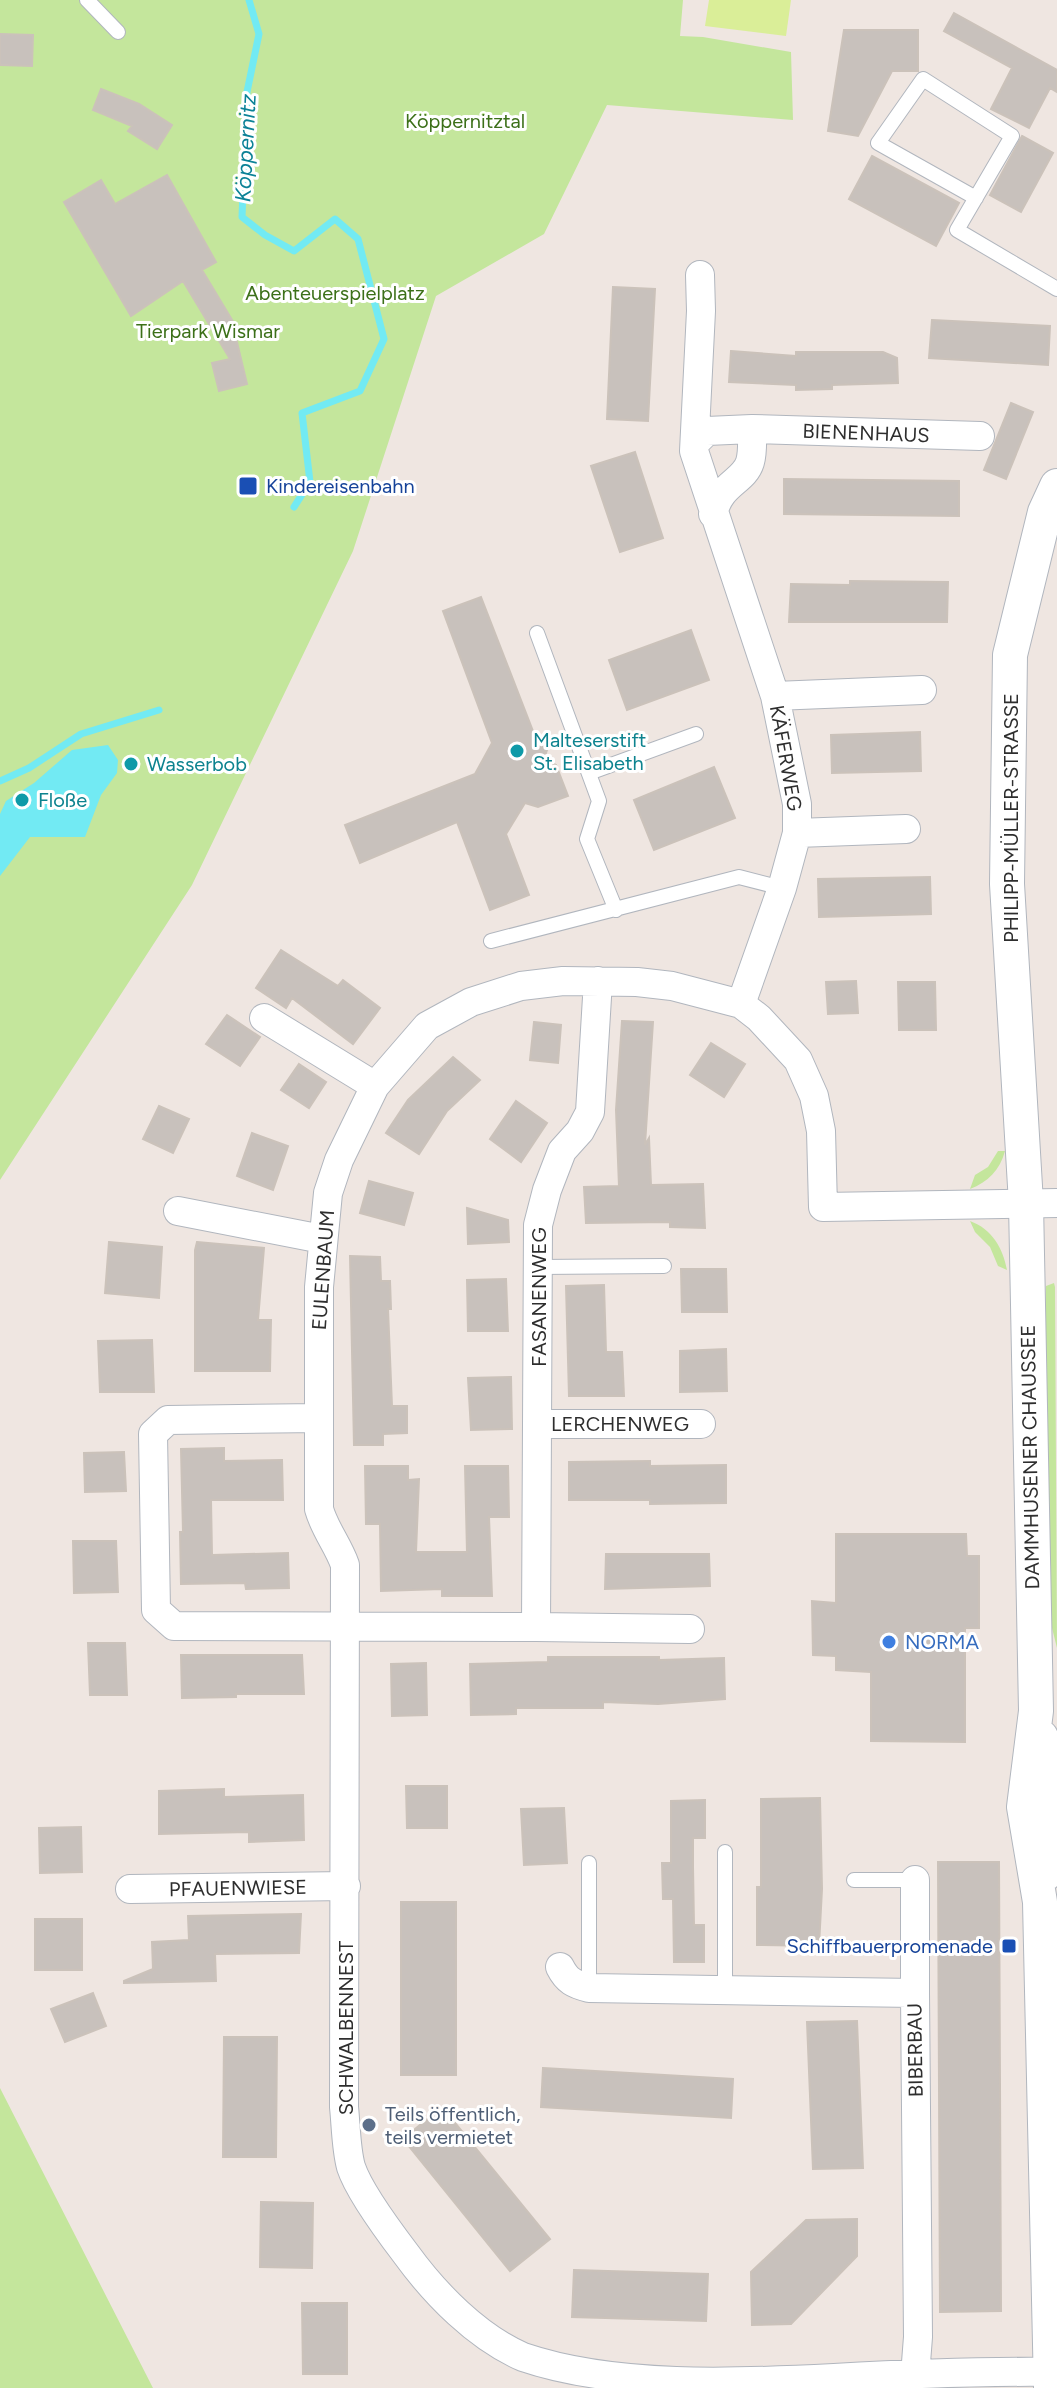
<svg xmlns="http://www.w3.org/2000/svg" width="1057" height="2388" viewBox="0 0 1057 2388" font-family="Figtree,sans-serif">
  <rect width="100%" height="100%" fill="#efe6e1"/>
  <path fill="#c4e69c" d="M0 0H683L680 36 703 37 791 52 793 120 607 105 544 234 436 296 353 551 192 885 0 1180Z
    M998 1151H1005C1000 1170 988 1182 970 1189L975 1175 988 1167Z
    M970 1221C992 1229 1003 1248 1007 1270L998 1266 990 1247 975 1232Z
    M1054 1283 1055 1287 1057 1648 1048 1612 1043 1409 1046 1286Z
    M0 2088 153 2388H0Z"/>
  <path fill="#daee98" d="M709 0H791L786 36 705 26Z"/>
  <path fill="#72eaf3" d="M108 745 118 760 117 773 101 795 85 837H30L0 876V814L6 801 34 783 72 750Z"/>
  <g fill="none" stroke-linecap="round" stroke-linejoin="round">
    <path stroke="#72eaf3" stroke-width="7" d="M249 0 259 34 247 92 242 217 265 235 294 251 335 219 358 239 384 339 360 391 302 413 310 482 294 507
      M0 781 29 768 81 734 159 710"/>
  </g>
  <path fill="#c8c1bc" stroke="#cbc2ba" stroke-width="2" d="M954 13 1057 70V92L1050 88 1029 128 991 109 1012 68 944 31Z
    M844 30H918V71H892L858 136 828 131Z
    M0 34 33 35 32 66 0 65Z
    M101 89 139 104 172 125 157 149 128 131 132 126 93 110Z
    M1022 136 1053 153 1021 212 990 195Z
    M872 156 959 203 936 246 849 199Z
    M167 175 216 262 202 270 241 335 236 338 247 384 219 391 212 363 230 359 183 281 131 316 64 202 101 180 115 204Z
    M613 287 655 289 648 421 607 419Z
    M932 320 1050 326 1048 365 929 358Z
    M731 351 796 356V352H883L897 358 898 383 832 385V389L796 390V385L729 382Z
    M1011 403 1033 412 1006 479 984 470Z
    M635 452 663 538 620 552 591 466Z
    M784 479 959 481V516L784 514Z
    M850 581 948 582 947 622H789L791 584 850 585Z
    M481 597 538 744 548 747 544 759 556 765 568 796 538 807 525 803 506 834 529 895 490 910 457 822 360 863 345 825 475 774 492 743 443 611Z
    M691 630 709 680 627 710 609 660Z
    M920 732 921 771 832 773 831 735Z
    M714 767 735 818 654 850 634 800Z
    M930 877 931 914 819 917 818 879Z
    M281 950 338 986 343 980 380 1008 353 1044 292 998 286 1008 256 988Z
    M856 981 858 1013 828 1014 826 982Z
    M898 982H935L936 1030H899Z
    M227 1015 260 1037 240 1066 206 1044Z
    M622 1021 653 1022 645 1145 649 1138 651 1185 703 1184 705 1228 670 1227V1222L586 1223 584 1187 619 1186 616 1110Z
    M534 1022 561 1025 558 1063 530 1060Z
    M711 1043 745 1064 724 1097 690 1075Z
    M453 1057 480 1080 447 1111 419 1154 386 1133 408 1100Z
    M299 1064 326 1082 309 1108 281 1090Z
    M516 1101 547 1123 521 1162 490 1139Z
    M159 1106 189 1119 173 1153 143 1139Z
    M252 1133 288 1146 273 1190 237 1176Z
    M369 1181 413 1193 404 1225 360 1213Z
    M467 1208 508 1220 509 1242 468 1244Z
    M109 1242 162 1247 159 1298 105 1293Z
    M197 1242 264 1248 258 1320H271L270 1371H195V1250Z
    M350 1256 380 1257 381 1281H390L391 1309H388L392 1406H407V1433L383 1434V1445H354Z
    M681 1269H726L727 1312H682Z
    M506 1279 508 1331H468L467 1280Z
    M604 1285 606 1352H622L624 1396H569L566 1286Z
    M152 1340 154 1392H100L98 1341Z
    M726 1349 727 1391 680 1392V1351Z
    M511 1377 512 1429 471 1430 468 1378Z
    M224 1448V1461L282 1460 283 1500H211L212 1555 288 1553 289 1588 246 1589 245 1583 181 1584 180 1532H183L181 1449Z
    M124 1452 126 1491 85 1492 84 1453Z
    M650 1461V1466L726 1465V1503L650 1504V1500H569V1462Z
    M365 1466H408V1480L419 1479 416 1552H467L465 1466H508L509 1517H489L492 1596H442V1589L381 1591 380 1524H366Z
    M836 1534H966L967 1556H979V1628H965V1742L871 1741V1672L836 1670V1656L813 1655 812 1601 836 1603Z
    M73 1541H116L118 1592 74 1593Z
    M606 1554H709L710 1586 605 1589Z
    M88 1643H125L127 1695H90Z
    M181 1655H302L304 1694H236V1697L182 1698Z
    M548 1657H659V1660L724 1658 725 1699 658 1704 603 1702V1708H516V1714L471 1715 470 1664 548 1662Z
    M426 1663 427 1715 392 1716 391 1664Z
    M406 1786H447V1828H407Z
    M224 1789V1797L303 1795 304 1840 249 1842V1832L159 1834V1791Z
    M820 1798 822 1889 819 1946 757 1945V1887H761V1799Z
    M705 1800V1838H693V1867L694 1925H704V1962H674L673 1899H663L662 1863H671V1801Z
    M564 1808 567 1863 524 1865 521 1809Z
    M81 1827 82 1872 40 1873 39 1828Z
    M938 1862H999L1001 2311 940 2312Z
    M401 1902H456V2075H401Z
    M301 1914 299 1953 215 1954 216 1981 124 1983V1981L153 1969 152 1942 189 1940 188 1916Z
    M35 1919H82V1970H35Z
    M93 1993 106 2026 65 2042 51 2009Z
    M857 2021 863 2168 813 2169 807 2022Z
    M224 2037H277L276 2157H223Z
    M543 2068 733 2079 731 2118 541 2107Z
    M442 2107 550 2239 510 2271 403 2139Z
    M261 2202 313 2203 312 2268 260 2267Z
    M857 2219V2256L791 2324 752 2325 751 2272 806 2220Z
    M574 2270 708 2274 706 2321 572 2317Z
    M302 2303H347V2374H303Z"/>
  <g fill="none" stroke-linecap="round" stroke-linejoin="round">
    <defs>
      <path id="service" d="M87 0 118 32
        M976 198 878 143 923 79 1012 136 957 230 1057 289
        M537 633 599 801 587 839 616 910
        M589 773 696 734
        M491 941 739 877 782 888
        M538 1267 664 1266
        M725 1852V1990
        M854 1880H915
        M589 1988V1863"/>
      <path id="minor" d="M700 275 701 311 694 451 775 696 797 804V833L782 888 741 1004
        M752 429 980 436
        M695 443 707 431 752 429C752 440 753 452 750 462 744 482 720 483 713 514
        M775 696 922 690
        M797 833 906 829
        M264 1018 375 1086
        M1057 1203 823 1207 821 1131 814 1096 798 1060 759 1018 741 1004 672 986 637 982 563 981 521 986 471 1002 427 1026 375 1086 339 1160 328 1193 319 1287V1509C325 1530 338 1545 345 1565L344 2107C346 2126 346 2149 351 2167 359 2191 390 2233 406 2254 435 2294 477 2337 523 2357 614 2388 736 2383 834 2378 908 2374 982 2371 1057 2372
        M178 1211 322 1239
        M319 1418 168 1420 153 1434 156 1610 174 1626 536 1627 538 1225 547 1190 562 1151 580 1131 590 1112 598 981
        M539 1424H701
        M536 1627 690 1629
        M130 1889 346 1886
        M560 1967C567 1981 574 1984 589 1988L915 1993 918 2337 914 2388
        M915 1993V1880"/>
      <path id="tertiary" d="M1041 1737 1056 1808 1045 1874
        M1051 2388 1040 1902 1024 1807 1036 1711 1026 1203 1007 884 1010 655 1045 512 1057 486"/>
    </defs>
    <use href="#service" stroke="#b1b6be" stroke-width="16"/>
    <use href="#minor" stroke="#b1b6be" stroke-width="30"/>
    <use href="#tertiary" stroke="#b1b6be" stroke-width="36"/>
    <use href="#service" stroke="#fff" stroke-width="14"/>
    <use href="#minor" stroke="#fff" stroke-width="28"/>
    <use href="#tertiary" stroke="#fff" stroke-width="34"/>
  </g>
  <g fill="#1a4fb4" stroke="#fff" stroke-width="3">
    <rect x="238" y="476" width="20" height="20" rx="4"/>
    <rect x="1001" y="1938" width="16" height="16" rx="4"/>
  </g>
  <g fill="#0f9aa8" stroke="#fff" stroke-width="3">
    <circle cx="517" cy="751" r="8"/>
    <circle cx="131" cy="764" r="8"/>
    <circle cx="22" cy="800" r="8"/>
  </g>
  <circle fill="#3f7fe0" stroke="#fff" stroke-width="3" cx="889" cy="1642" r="8"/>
  <circle fill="#5c6f8a" stroke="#fff" stroke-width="3" cx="369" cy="2125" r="8"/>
  <g text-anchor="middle" stroke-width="6" stroke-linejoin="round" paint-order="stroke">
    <g font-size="20" fill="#3c7019" stroke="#fff">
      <text x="465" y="128">Köppernitztal</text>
      <text x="335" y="300">Abenteuerspielplatz</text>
      <text x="208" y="338">Tierpark Wismar</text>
    </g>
    <g font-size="20" fill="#2e2e2e" stroke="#fff">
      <text transform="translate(866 433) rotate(2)" y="7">BIENENHAUS</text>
      <text transform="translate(786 758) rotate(80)" y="7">KÄFERWEG</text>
      <text transform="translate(1011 818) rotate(-90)" y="7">PHILIPP-MÜLLER-STRASSE</text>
      <text transform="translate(323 1270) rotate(-86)" y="7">EULENBAUM</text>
      <text transform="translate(539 1297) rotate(-90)" y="7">FASANENWEG</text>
      <text x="620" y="1431">LERCHENWEG</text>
      <text transform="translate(1030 1457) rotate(-91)" y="7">DAMMHUSENER CHAUSSEE</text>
      <text transform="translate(238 1888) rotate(-1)" y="7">PFAUENWIESE</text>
      <text transform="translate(346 2028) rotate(-90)" y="7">SCHWALBENNEST</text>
      <text transform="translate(915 2050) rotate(-91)" y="7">BIBERBAU</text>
    </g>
    <g font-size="20" fill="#164399" stroke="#fff" text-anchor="start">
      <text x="266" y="493">Kindereisenbahn</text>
      <text x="993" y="1953" text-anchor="end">Schiffbauerpromenade</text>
    </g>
    <g font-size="20" fill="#0d838f" stroke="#fff" text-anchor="start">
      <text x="533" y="747">Malteserstift<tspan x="533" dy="23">St. Elisabeth</tspan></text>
      <text x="147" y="771">Wasserbob</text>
      <text x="38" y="807">Floße</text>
    </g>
    <g font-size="20" fill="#366cbe" stroke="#fff" text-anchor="start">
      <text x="905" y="1649">NORMA</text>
    </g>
    <g font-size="20" fill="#4e5e75" stroke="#fff" text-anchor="start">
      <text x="385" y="2121">Teils öffentlich,<tspan x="385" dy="23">teils vermietet</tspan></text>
    </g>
    <g font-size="22" font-style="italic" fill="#0b8297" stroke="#fff">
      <text transform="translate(245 148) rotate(-87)" y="8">Köppernitz</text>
    </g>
  </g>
</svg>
